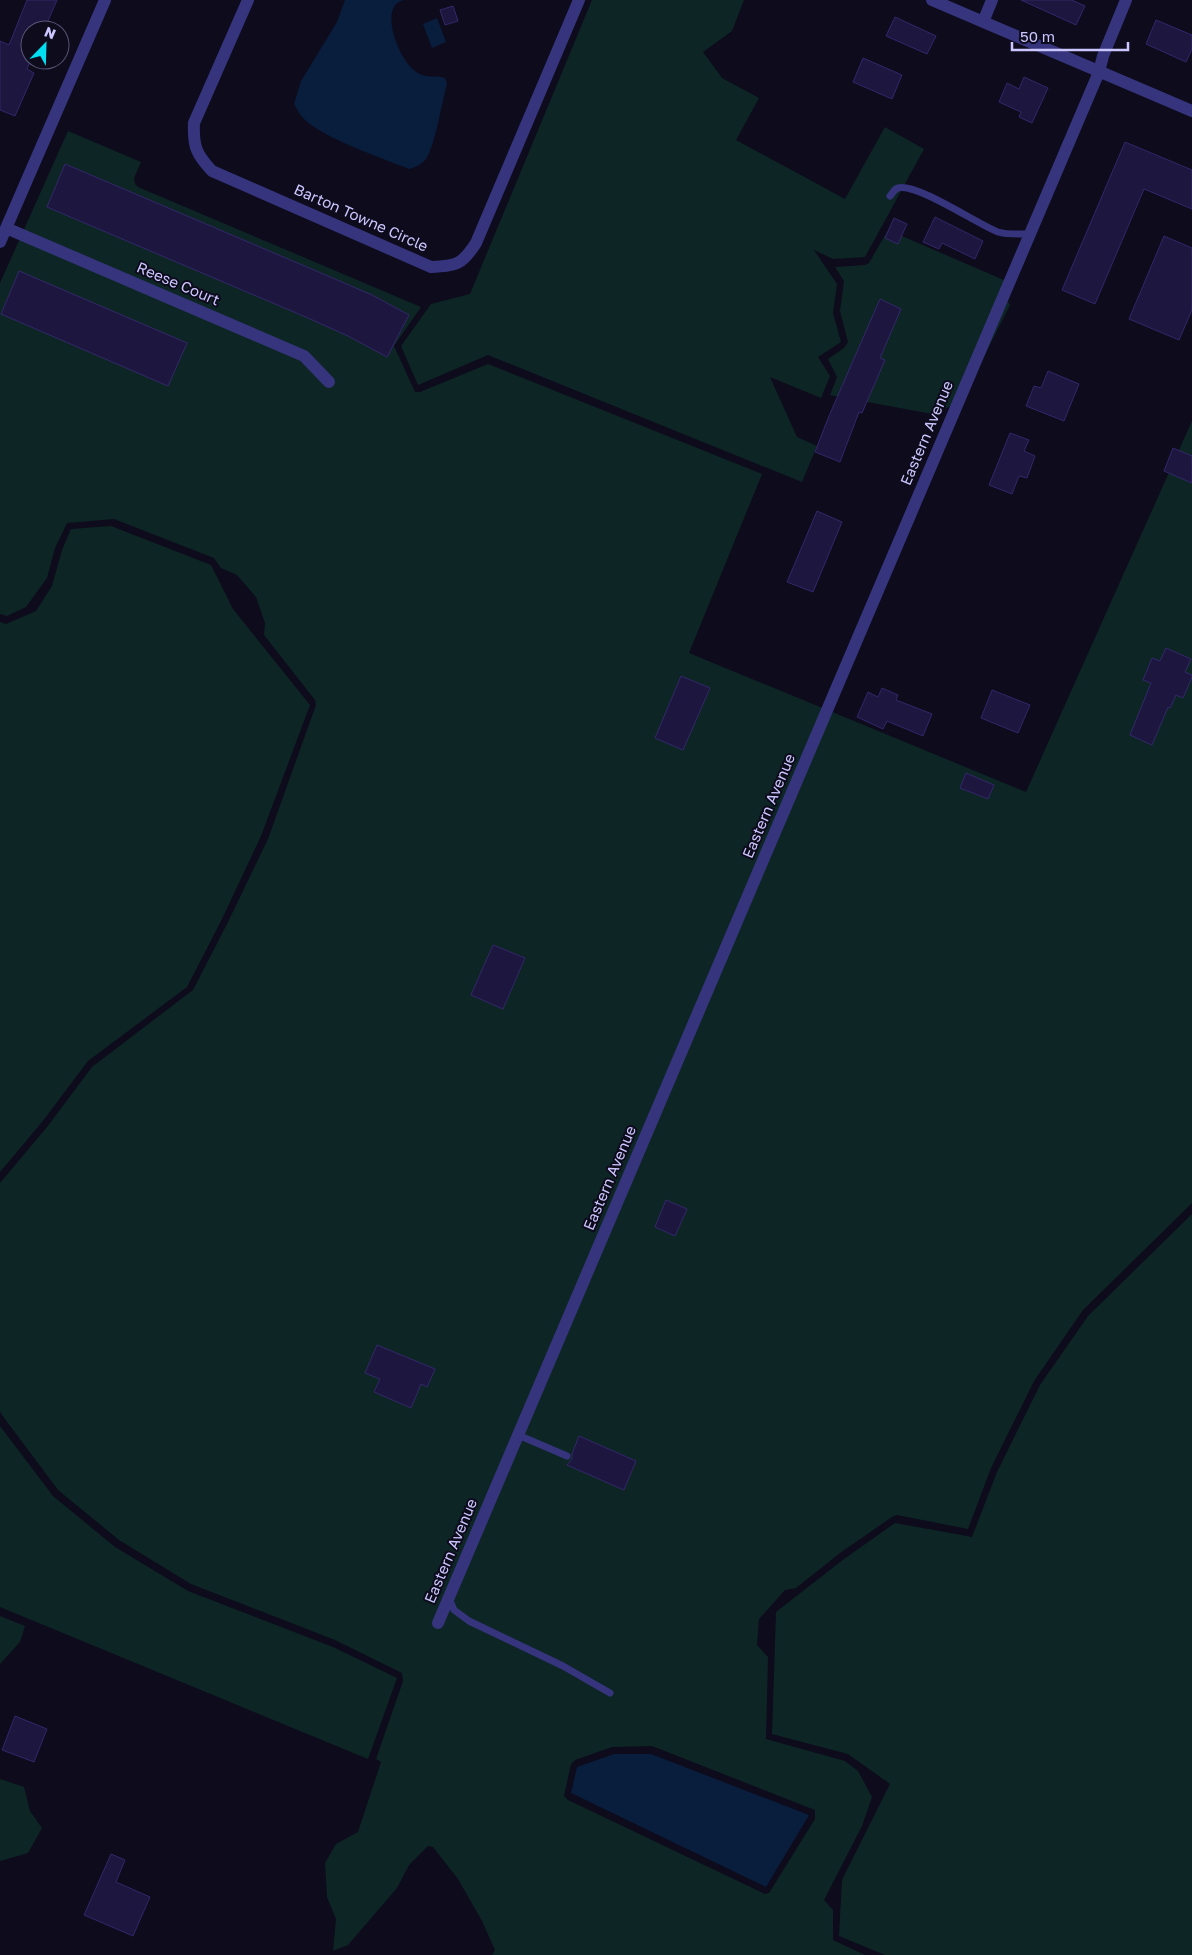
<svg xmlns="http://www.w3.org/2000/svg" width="1192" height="1955" viewBox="0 0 1192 1955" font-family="'Golos Text',sans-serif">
  <rect width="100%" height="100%" fill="#0d0b1c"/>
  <path fill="#0d2625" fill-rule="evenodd" d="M592 0H744L732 31 703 52 722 78 759 98 736 140 845 199 885 127 924 149 865 257 833 259 814 250 837 284 833 313 841 342 818 357 830 376 821 398 770 377 797 437 817 446 802 482 488 355 418 385 401 346 431 304 470 294Z
    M68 131 141 162 134 178 135 184 138 187 421 307 394 346 415 392H420L488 364 762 474 689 653 1026 792 1192 421V1203L1083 1310 1034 1381 991 1468 968 1529 897 1515 892 1517 840 1553 796 1588 785 1590 759 1619 757 1645 768 1657 766 1739 845 1761 858 1771 872 1797 862 1826 824 1900 833 1910V1940L865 1955H492L495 1950 482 1921 458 1879 433 1847 428 1846 409 1865 397 1888 348 1945 333 1951 336 1919 327 1897 325 1863 336 1844 358 1832 381 1762 376 1759 403 1681 402 1673 335 1640 191 1584 119 1540 58 1490 2 1415 0 1411V1183L47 1127 92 1067 193 990 227 924 268 839 316 705 315 700 264 635 265 623 256 597 237 575 221 568 214 558 114 519 67 523 55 548 47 578 26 607 7 616 0 614V283ZM652 1746 815 1810V1819L769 1893 765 1894 568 1800 564 1796 571 1764 575 1760 612 1747Z
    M888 230 1013 284 1008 301 1010 305 961 402 932 414 830 395 837 377 828 359 844 348 848 342 840 311 844 281 835 267 865 265 869 263Z
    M111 526 211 565 233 609 310 705 261 836 221 921 187 987 88 1061 42 1122 0 1172V622L6 624 36 611 52 586 62 550 71 529Z
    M1192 1214V1955H885L839 1936 842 1880 890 1784 848 1754 772 1734 776 1612 844 1559 895 1523 972 1537 997 1472 1040 1385 1088 1316Z
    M0 1426 53 1496 115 1547 188 1591 333 1647 397 1678 368 1759 0 1607Z
    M0 1616 25 1626 20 1642 0 1664Z
    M0 1779 24 1787 30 1811 42 1828 28 1853 0 1861Z"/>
  <path fill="#091d3d" d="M345 0H403C399 2 395 4 394 7 385 23 401 61 415 71 426 80 435 74 445 78L447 84C442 102 435 146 426 159 421 165 416 167 409 169 382 158 322 138 303 118 299 114 297 109 294 104L301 81 337 22Z
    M437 18 446 42 432 48 423 24Z
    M614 1754H651L809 1815 766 1887 571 1793 577 1767Z"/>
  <path fill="#1d163e" stroke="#33276b" d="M27 0H57L44 30H30V62L27 69 34 73 15 116 0 110V41L9 45Z
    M1021 0H1072L1085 6 1076 25Z
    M453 6 458 21 445 25 440 10Z
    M895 17 936 36 927 54 886 36Z
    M1156 20 1192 35V49L1186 62 1146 44Z
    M863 58 902 75 892 99 853 82Z
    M1024 77 1048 88 1032 123 1019 117 1021 112 999 102 1007 83 1019 89Z
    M1125 142 1192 170V209L1144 189 1095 304 1062 290Z
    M65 164 328 276 372 295 409 315 387 357 348 336 308 318 47 207Z
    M935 217 983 241 975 259 942 243 939 249 923 242Z
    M894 218 907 224 898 244 885 238Z
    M1164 236 1192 248V310L1179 340 1129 319Z
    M19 271 187 343 168 386 1 314Z
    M880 299 901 309 880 358 885 360 862 413 859 412 840 462 815 452 829 416Z
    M1048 371 1079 384 1064 421 1026 406 1034 386 1041 388Z
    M1010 433 1029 440 1024 451 1035 456 1027 478 1019 476 1012 494 989 485Z
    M1173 448 1192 456V483L1164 471Z
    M817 511 842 522 813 592 787 582Z
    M1166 648 1191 659 1185 672 1192 675V677L1183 698 1176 695 1170 708 1168 707 1152 745 1130 735 1151 683 1143 680 1152 658 1160 661Z
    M681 676 710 688 683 750 655 738Z
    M882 688 898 695 896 700 932 714 923 736 887 721 883 729 857 717 868 692 878 697Z
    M992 690 1030 705 1018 733 981 718Z
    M966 773 994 785 988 799 960 788Z
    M493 945 525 958 503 1009 471 995Z
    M666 1200 687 1209 675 1236 655 1227Z
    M377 1345 435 1369 427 1387 421 1384 411 1408 374 1392 380 1379 365 1373Z
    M579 1436 636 1461 624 1490 567 1465 572 1459V1454Z
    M15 1716 47 1729 34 1762 2 1750Z
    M111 1854 125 1860 116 1882 150 1897 133 1936 84 1915Z"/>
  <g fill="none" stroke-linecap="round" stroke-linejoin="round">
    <path stroke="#35347d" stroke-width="7" d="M890 196C893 193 894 189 898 188 917 183 977 224 998 232 1008 235 1019 234 1030 234
      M518 1435 567 1456
      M449 1598 454 1610 469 1621 563 1666 610 1693"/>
    <path stroke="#35347d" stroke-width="12" d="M248 0 194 123C193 146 196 154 212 171L431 267C456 266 462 265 476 243L579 0
      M932 0 1192 111
      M983 22 992 0
      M6 228 304 356 329 382
      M0 242 105 0
      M438 1623 1099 72 1103 56 1126 0"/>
  </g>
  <g text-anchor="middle" stroke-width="4" stroke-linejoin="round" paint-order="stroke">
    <g font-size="15" fill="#cbc6ff" stroke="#0d0b1c">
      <text transform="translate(361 218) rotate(24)" y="5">Barton Towne Circle</text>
      <text transform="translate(178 284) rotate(23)" y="5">Reese Court</text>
      <text transform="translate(927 433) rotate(-67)" y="5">Eastern Avenue</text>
      <text transform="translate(769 806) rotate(-67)" y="5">Eastern Avenue</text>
      <text transform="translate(610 1178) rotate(-67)" y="5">Eastern Avenue</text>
      <text transform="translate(451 1551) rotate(-67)" y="5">Eastern Avenue</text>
    </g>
  </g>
  <g transform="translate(45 45) rotate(23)"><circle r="24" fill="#0d0b1c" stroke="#595677"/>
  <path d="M0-4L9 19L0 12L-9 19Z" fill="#00def1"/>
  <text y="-8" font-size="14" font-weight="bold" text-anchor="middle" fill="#cbc6ff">N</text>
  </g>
  <path d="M1012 42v8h116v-8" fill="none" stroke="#cbc6ff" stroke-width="2.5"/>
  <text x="1020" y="42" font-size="15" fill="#cbc6ff" stroke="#0d0b1c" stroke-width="4" paint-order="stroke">50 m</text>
</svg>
